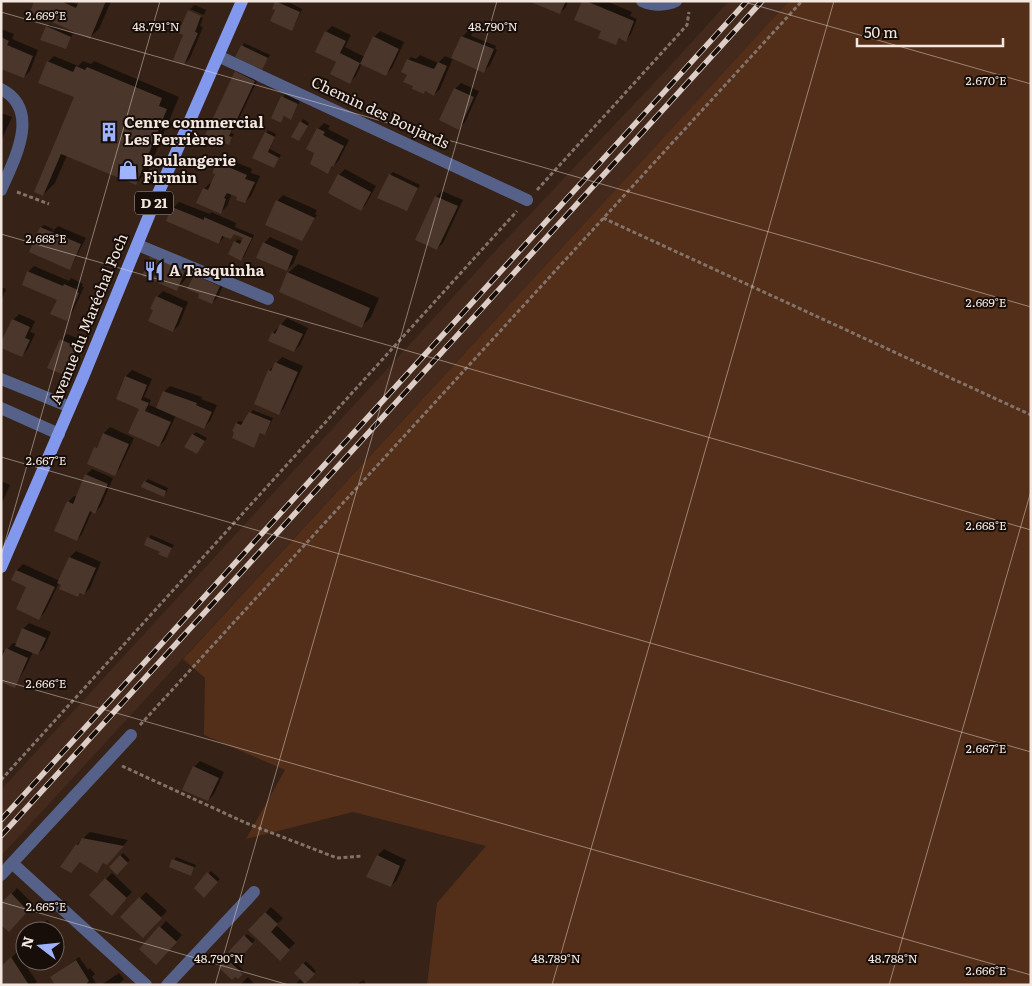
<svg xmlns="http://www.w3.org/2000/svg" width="1032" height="986" viewBox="0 0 1032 986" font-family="Literata,serif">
  <rect width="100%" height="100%" fill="#362217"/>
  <path fill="#432a1c" d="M729 1H789L1 856V790L498 248 669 67Z"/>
  <path fill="#532f19" d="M789 1H1031V985H427L437 903 486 846 353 812 246 839 285 770 204 735 205 678 183 659Z"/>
  <path fill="#0007" d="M36 1H69L79 5 81 1H111L99 29 89 38Z
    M277 1H286L302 9 292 30 277 10 274 8Z
    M532 1H568L566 7 560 13Z
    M585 1H606L632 12 630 16 637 19 631 34 626 40 620 38 615 44 602 30Z
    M195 5 206 10 204 15 190 9Z
    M190 9V12L203 18 200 26 203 27 190 58 184 64Z
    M49 24 73 34 65 48 47 27Z
    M332 26 351 35 345 47 365 57 374 37 380 31 404 42 392 68 386 74 362 63 356 76 350 82 337 61 326 32Z
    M1 29 14 34 12 39 38 50 30 71 24 77 1 68Z
    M468 31 472 33 471 36 496 46 495 49 497 50 490 65 484 71 453 58 440 89 434 95 414 86 408 74V60L411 57 416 59 420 55 438 63 445 56 452 59 462 37Z
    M244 43 270 55 262 68 237 57Z
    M54 56 78 66 83 61 91 64 94 61 179 97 148 171 136 183 67 155 55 183 43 195 75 97 48 62Z
    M242 66 260 75 237 123 234 127 231 133 234 134 228 144 207 135 236 72Z
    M461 83 479 91 465 122 459 128 455 89Z
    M285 94 300 101 293 115 290 118 285 115 281 122 272 118Z
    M1 113 12 117 1 141Z
    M303 119 309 123 299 140 301 122Z
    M324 123 330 126 328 129 349 140 339 160 328 172 318 129Z
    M268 130 276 134 270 149 281 155 274 167 254 158Z
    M224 157 252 169 251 173 260 176 251 196 245 202 232 193 227 206 221 212 204 189 210 183 212 184 217 174 218 163Z
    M345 169 376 186 366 204 361 210 339 175Z
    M393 172 420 185 407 210 390 175Z
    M442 191 463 200 443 243 437 249 436 197Z
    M283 195 317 210 315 214 317 215 302 239 277 201Z
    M179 202 210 214 211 212 236 223 235 227 254 235 244 257 241 259 235 242 238 239 243 242 244 238 234 233 231 238 225 236 219 243 173 208Z
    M44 225 53 229 51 233 58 226 86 238 70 269 41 227Z
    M270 237 299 250 293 264 287 270 264 243Z
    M193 261 185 280 176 289 144 275Z
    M298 264 379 298 371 317 362 326 288 273Z
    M34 266 69 281 71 278 83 284 82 286 84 287 72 313 66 319 59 299 28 272Z
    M195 276 225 280 218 297 212 303Z
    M1 287 6 289 1 301Z
    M163 291 188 302 179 325 173 331 155 309 157 297Z
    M19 314 35 321 30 332 35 334 28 349 22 355 13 320Z
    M287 318 308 328 300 345 294 351 270 340 273 333Z
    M67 334 82 340 70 367 64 373 61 340Z
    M282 357 303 366 284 408 278 414 269 371Z
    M132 370 152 379 144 397 151 400 149 405 157 408 164 392 170 386 202 397 201 399 217 405 210 421 204 427 176 415 165 440 159 446 141 408 121 385 126 376Z
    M253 410 273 418 267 431 265 434 261 432 253 446 237 423 239 421 243 422Z
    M110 427 134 438 120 468 114 474 93 452 98 446 104 433Z
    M196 432 207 438 197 452 193 435Z
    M92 469 113 478 101 506 95 512 92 511 82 534 77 540 68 502 74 496 77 497 86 475Z
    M148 479 168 488 166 493 163 495 145 482Z
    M1 481 10 485 1 505Z
    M151 535 174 545 167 557 161 551 145 544Z
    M76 551 101 562 90 588 84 594 81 593 78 596 59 583 45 612 39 618 28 586 13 579 17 570 23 564 60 581 70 557Z
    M29 623 51 632 44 648 38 654 33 652 25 669 14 687 1 681V652L3 650 6 651 13 643 17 644 23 629Z
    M200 761 224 772 214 794 208 800 194 767Z
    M90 832 128 840 113 858 104 862 96 871 81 861 71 872 62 866 77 844Z
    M384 849 406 860 397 880 391 886 368 876 378 855Z
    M123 853 130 860 117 873 110 867Z
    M176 857 196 865 190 875 171 867Z
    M211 871 220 879 204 896 196 888Z
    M112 873 132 892 117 908 106 879Z
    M17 888 33 904 9 930 1 905Z
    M146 892 167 911 149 931 122 917Z
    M271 907 283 918 276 925 295 943 280 959 249 930Z
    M47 920 54 927 52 931H28L33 926 37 930Z
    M166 921 182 935 162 958 140 949Z
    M55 934 66 944 55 956Z
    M247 934 255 940 237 959 230 952Z
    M25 935V940L22 942 20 940Z
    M17 952 37 982 34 985H6L1 968Z
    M79 957 88 970 90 968 95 974 92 977 97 985H57L52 977Z
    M231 957 244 971 238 977 221 968Z
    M42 961H50L46 965Z
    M306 961 316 971 305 982 308 985H295L301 978 295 973Z
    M119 973 124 979 118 985H101Z
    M248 977 255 985H240Z
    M364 980 366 985H357L360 982Z"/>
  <path fill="#4a362a" d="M34 1H61L76 8 79 1H106L90 39 30 12Z
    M275 1 300 12 292 31 270 21 275 10 272 9Z
    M528 1H566L560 14Z
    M582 1H586L634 21 626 42 619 38 616 45 598 38 601 31 574 20Z
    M188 10 201 16 195 32 198 33 184 65 173 60 183 35 178 33Z
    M46 26 71 37 66 49 40 40Z
    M325 31 346 41 340 53 360 63 350 84 330 74 336 62 315 52Z
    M373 36 399 49 386 76 360 64Z
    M461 36 494 49 484 73 451 58Z
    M1 37 9 41 7 45 33 56 24 78 1 69Z
    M241 45 268 58 262 70 235 57Z
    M407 59 434 69 438 62 447 66 434 96 425 91 424 94 412 89 413 86 403 82 407 75 401 72Z
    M47 61 73 72 76 66 85 70 87 67 162 98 159 106 167 109 136 185 61 154 43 196 34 192 74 97 38 83Z
    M235 71 255 81 229 136 232 137 229 145 205 135Z
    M454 88 474 97 459 130 439 120Z
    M281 96 298 104 291 120 284 116 281 123 271 118Z
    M300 121 308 126 299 141 291 137Z
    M317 128 325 132 323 135 344 146 333 167 332 166 328 174 310 164 314 153 306 149Z
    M265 132 275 137 268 152 279 158 274 168 252 158Z
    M217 162 247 175 245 179 255 182 245 203 236 200 237 197 227 193 224 198 226 199 221 214 196 203 203 188 208 190 215 174 212 173Z
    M338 174 371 192 361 211 328 193Z
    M389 174 418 188 407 211 377 198Z
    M435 196 458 206 437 250 415 240Z
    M276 200 315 218 302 241 265 225Z
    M172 207 204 220V217L252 238 241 261 228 254 234 241 240 244 243 238 234 234 231 239 222 236 219 244 166 221Z
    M40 227 81 244 70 270 29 252Z
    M263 242 293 256 287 271 256 258Z
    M151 256 185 271 177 291 142 276Z
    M27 271 63 286 64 284 78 290 77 292 79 293 67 321 50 314 57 300 22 285Z
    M287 272 370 308 362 328 279 292Z
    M194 275 220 286 212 304 198 298 199 294 187 289Z
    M156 296 183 308 173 332 148 321 153 310 150 309Z
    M12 319 30 327 25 338 30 340 22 357 1 348V342Z
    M280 324 303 334 294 352 268 341 272 332 275 334Z
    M60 339 77 347 64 375 47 368Z
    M275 362 298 372 279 415 254 404 268 370 271 371Z
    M125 376 147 385 141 400 149 403 145 411 171 422 159 447 128 433 139 409 116 399Z
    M163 391 197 403 196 405 212 412 204 429 156 408Z
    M249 412 271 421 265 435 260 433 254 448 232 438 234 432 232 431 236 423 241 425Z
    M103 433 129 444 115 476 87 464 94 447 97 448Z
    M192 434 205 441 197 454 184 447Z
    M85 474 108 484 95 514 90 511 77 541 54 531 67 501 73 504Z
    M144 481 166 491 164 497 141 487Z
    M147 537 172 548 167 558 158 554 160 552 144 545Z
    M69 557 96 568 84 595 80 593 78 597 59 589 61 585 57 583Z
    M16 570 55 587 39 620 16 609 26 587 11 580Z
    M22 628 46 638 38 655 15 646Z
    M6 648 28 658 15 688 1 682V658Z
    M193 766 219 778 208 801 182 790Z
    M82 838 124 846 107 865 103 863 97 873 80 862 71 873 60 867 76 844 78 845Z
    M120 855 128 863 117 875 109 867Z
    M377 855 400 866 391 887 366 877Z
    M172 859 194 867 191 876 169 867Z
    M207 872 218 882 204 898 194 888Z
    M105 878 127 898 112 916 89 895Z
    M11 893 28 911 9 932 1 925V903Z
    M139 897 162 918 143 938 120 917Z
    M265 912 278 924 271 932 290 950 280 961 248 930Z
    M159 926 177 942 156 965 139 949Z
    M244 935 253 944 237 961 228 952Z
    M55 939 64 948 55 957Z
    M11 957 29 985H4L1 980V966Z
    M227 959 243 974 238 979 235 977 232 980 219 968Z
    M76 960 89 981 87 983 88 985H55L50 977Z
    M303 963 315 974 305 984 294 973Z"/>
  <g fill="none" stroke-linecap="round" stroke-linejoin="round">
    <path stroke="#837269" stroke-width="3" stroke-dasharray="4 2.5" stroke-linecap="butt" d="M537 190 687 25 689 12
      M17 192 49 204
      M603 218 1031 415
      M140 725 802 1
      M122 766 246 823 337 858 362 856
      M1 780 517 211"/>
    <path stroke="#556189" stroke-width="12" d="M642 1C653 6 666 6 676 1
      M218 56 527 200
      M1 89C42 110 14 160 1 190
      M138 245 268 299
      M1 379 70 407
      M1 408 59 434
      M12 863 146 985
      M1 875 131 735
      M167 985 254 892"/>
    <path stroke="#8298ec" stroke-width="12" d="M1 567 83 377 157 196 242 1"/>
    <defs>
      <path id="rail" d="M1 820 747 1
        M1 836 762 1"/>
    </defs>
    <use href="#rail" stroke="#dccec7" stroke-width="5.5"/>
    <use href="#rail" stroke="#170e09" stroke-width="4" stroke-dasharray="11" stroke-linecap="butt"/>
  </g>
  <path fill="none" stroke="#f4e7e0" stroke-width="1" stroke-opacity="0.45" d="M741 1 1031 84M1 12 1031 307M1 234 1031 530M1 457 1031 752M1 556 160 1M1 680 1031 975M1 902 289 985M215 985 497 1M552 985 834 1M889 985 1031 491"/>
  <defs>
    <symbol id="building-bare" viewBox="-9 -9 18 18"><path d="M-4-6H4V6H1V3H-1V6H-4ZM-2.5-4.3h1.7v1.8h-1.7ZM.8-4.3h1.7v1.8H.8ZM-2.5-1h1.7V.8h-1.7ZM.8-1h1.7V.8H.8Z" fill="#9fb3fd" stroke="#170e09" stroke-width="2.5" paint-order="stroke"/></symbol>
    <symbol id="shop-bare" viewBox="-9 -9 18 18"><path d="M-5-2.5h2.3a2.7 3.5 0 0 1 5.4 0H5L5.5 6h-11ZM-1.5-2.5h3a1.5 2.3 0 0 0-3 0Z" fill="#9fb3fd" stroke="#170e09" stroke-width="2.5" paint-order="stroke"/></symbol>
    <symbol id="restaurant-bare" viewBox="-9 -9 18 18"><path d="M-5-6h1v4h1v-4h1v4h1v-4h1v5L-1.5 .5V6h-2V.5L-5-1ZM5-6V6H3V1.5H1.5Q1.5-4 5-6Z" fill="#9fb3fd" stroke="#170e09" stroke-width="2.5" paint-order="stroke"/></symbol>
  </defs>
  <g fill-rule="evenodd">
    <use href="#building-bare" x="95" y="118" width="28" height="28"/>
    <use href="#shop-bare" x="114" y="156" width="28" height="28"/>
    <use href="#restaurant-bare" x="140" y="257" width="28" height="28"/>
  </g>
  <g text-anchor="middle" stroke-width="4" stroke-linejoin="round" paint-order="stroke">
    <rect fill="#170e09" stroke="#b2a6a0" stroke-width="1" x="135" y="191.5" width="38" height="23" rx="4"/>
    <g font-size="14" font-weight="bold" fill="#f4e7e0">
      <text x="154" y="208">D 21</text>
    </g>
    <g font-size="15" fill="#f4e7e0" stroke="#170e09">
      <text transform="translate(380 113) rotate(25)" y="5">Chemin des Boujards</text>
      <text transform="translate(89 319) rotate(-68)" y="5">Avenue du Maréchal Foch</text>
    </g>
    <g font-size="15" font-weight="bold" fill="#f4e7e0" stroke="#170e09" text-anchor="start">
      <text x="124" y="128">Cenre commercial<tspan x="124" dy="17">Les Ferrières</tspan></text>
      <text x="143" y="166">Boulangerie<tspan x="143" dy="17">Firmin</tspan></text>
      <text x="169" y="276">A Tasquinha</text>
    </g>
  </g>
  <g font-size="12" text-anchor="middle" fill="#f4e7e0" stroke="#170e09" stroke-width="4" stroke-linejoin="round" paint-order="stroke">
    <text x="46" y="20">2.669°E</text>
    <text x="156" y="31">48.791°N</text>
    <text x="493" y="31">48.790°N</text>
    <text x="986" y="85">2.670°E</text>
    <text x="46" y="243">2.668°E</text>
    <text x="986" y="307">2.669°E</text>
    <text x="46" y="465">2.667°E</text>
    <text x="986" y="530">2.668°E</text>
    <text x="46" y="688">2.666°E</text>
    <text x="986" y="753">2.667°E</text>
    <text x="46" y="911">2.665°E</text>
    <text x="219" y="963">48.790°N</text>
    <text x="556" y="963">48.789°N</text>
    <text x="893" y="963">48.788°N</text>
    <text x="986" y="975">2.666°E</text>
  </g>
  <rect width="1032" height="986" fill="none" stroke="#f4e7e0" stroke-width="5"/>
  <g transform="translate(40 946) rotate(286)"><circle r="24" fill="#170e09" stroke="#6f655f"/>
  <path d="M0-4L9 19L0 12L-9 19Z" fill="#9fb3fd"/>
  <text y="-8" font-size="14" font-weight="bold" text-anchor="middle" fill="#f4e7e0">N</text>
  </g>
  <path d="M857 38v8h146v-8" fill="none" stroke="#f4e7e0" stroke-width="2.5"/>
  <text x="864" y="38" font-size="15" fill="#f4e7e0" stroke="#170e09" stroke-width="4" paint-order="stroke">50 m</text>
</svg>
